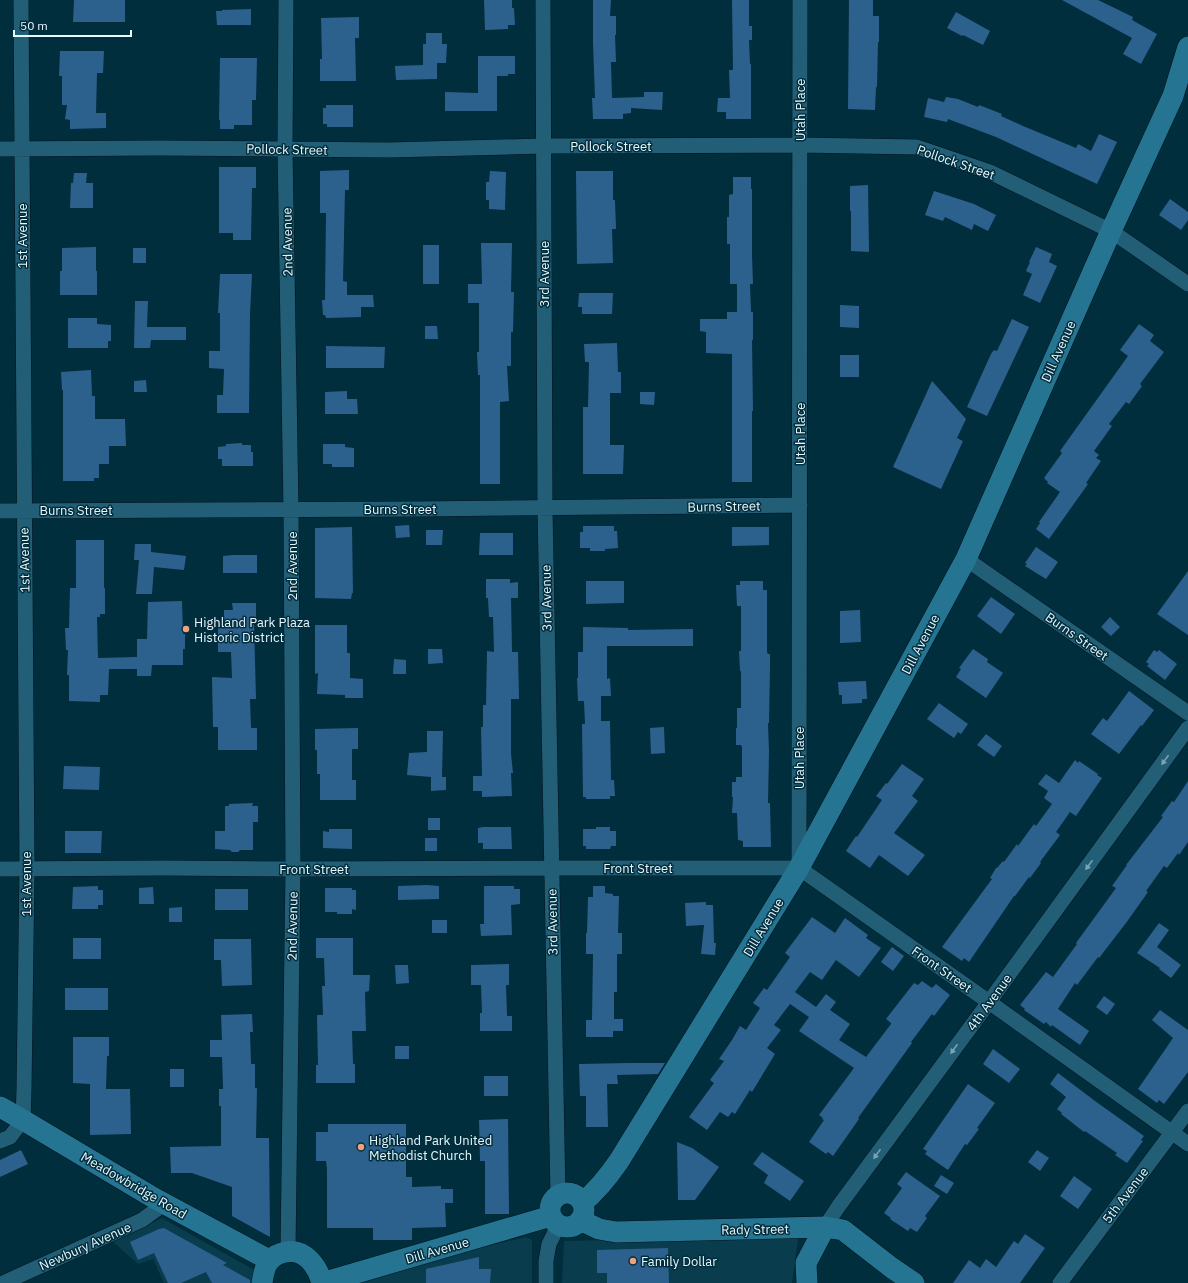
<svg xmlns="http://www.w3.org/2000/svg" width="1188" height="1283" viewBox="0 0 1188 1283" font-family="'IBM Plex Sans',sans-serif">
  <rect width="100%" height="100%" fill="#002e3d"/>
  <path fill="#093c4d" d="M162 1218 254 1270 257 1283H164L153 1259 138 1264 112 1241Z
    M526 1237 532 1240V1283H359L413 1264Z
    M695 1238 798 1239 792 1283H562L564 1241Z"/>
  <path fill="#2d618d" d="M74 0H125V22H73Z
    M484 0H512V8H514L515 25H508V29L485 30Z
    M593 0H611L610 16H616V35H615L616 62H611L612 98 644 97V92H663L662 110 631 108V113L623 114V119H593L592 98H595L593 43Z
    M732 0H749V26H752V40H749L750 64H751V119H726V112H717L718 98H730L729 70H733Z
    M849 0H873V16H879V42H878L877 87H876L875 110 848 109Z
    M1062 0H1098L1133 17 1132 20 1157 34 1141 64 1123 54 1132 38Z
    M251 9V25H217L216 11H222V10Z
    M956 12 990 31 983 45 963 35 962 36 947 28Z
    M359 17V38H355L356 81H320V59H322L321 18Z
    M426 33H442V44H447L446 63H437V79L396 80 395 66 423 65V44H426Z
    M60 51H104L103 73H97L96 113H106V128L70 129V120L65 119 67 105H62V76H59Z
    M478 56H515V74H508V76H497V111H445V92L478 93Z
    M220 58H257L256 100H252V125H234V129H220V120H219Z
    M946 97 958 99 978 107 979 105 1002 114 1001 116 1023 126 1076 148 1078 144 1091 151 1099 134 1117 142 1097 184 996 137 948 119 947 122 924 117 928 98 944 102Z
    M326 105H353V127H327V124H323V108H326Z
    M219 167H256V188H252L251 240H233V233H219Z
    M349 170V190H345L343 281 347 282V295H373L374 307H361V317L326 318 325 315H323L322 300H325L326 213H320V171Z
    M490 171 506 172 505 210 489 209V200H486V182H489Z
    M576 171H613V200H615L616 229H612L613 263 577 264Z
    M74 173H87L86 183H93V208H70L71 183H73Z
    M733 177H751V189H752V255L753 284H750L751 312H753V340H752L753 411H752V482H732V354L706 353V332L700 331V319H727V312H737V284H730V244H727V217H729V195L733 194Z
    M868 185 869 252 851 251V211H850V186Z
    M934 191 974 204 996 215 988 231 974 224 972 230 945 217 943 221 925 215Z
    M1170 199 1188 212V220L1181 230 1159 215Z
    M481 243H512L511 292H514L513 332H511V366H507L509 401 500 402V484H480V375H478L477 352H479V303H468V284H482Z
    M423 245H439V284H423Z
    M96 247V271H97V295H60V271H62V248Z
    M1036 247 1052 254 1049 262 1057 266 1040 303 1023 295 1032 274 1026 271 1030 262H1029Z
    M133 248H146V263H133Z
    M220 274H252L250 314 249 413H217V395H223L224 369 209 368V351H220V313H218Z
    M579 293H613L612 314H582V307H578Z
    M135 301H148L147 327H186V340H151L150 348H134Z
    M840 305 859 306V328L840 327Z
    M68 318H97V324L111 325V341H108V348H68Z
    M1012 319 1029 327 987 416 967 407 991 354 994 350 997 351Z
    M1139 324 1154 335 1150 341 1164 352 1140 384 1142 386 1129 404 1126 402 1109 424 1112 426 1094 451 1099 455 1096 458 1101 461 1086 483 1088 484 1049 539 1036 529 1040 523 1039 522 1060 492 1047 483 1048 482 1044 478 1062 453 1060 451 1128 356 1120 350Z
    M425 326H437L438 339H425Z
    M617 343 618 372H621V393H610V445H624L623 474H583V407H588L589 362H585L584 344Z
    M326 346 385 347 384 368H326Z
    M840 355H859V377H840Z
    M91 370 92 396H95V419H125L126 446H109V464H99V478H94V481H63V390H62L61 372Z
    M146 380 147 392H134V381Z
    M932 381 966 419 957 438 963 441 941 489 893 467Z
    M347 391V399H357L358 414H325V392Z
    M640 392H655L654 405 640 404Z
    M242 443V445H251V452H253V466H222V459H218V447L226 446V444Z
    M323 444H345V447L354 448V467H332V464H323Z
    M409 525 410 537 396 538 395 526Z
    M583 526H614V531H617L618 548 605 549V551H590V548H580V532H583Z
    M352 527 353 593H352L351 599 315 598V528Z
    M732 527H769V545L732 546Z
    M426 530H443L442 545H426Z
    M480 533H513V555H479Z
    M76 540H104V588H105V614H100V617H97L98 658 137 657V639H147L148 602 182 601 183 634H185V649H183V665H152L151 676H137V669H109L108 695H100V702L69 701V675H67L68 650H66L65 628H69L70 588H76Z
    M135 544H151V552L186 556 184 570 154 567 152 594H136L139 560H134Z
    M1036 547 1058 562 1046 579 1025 566 1027 564 1025 563Z
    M233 555H257V573H223V556Z
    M1188 571V635L1157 614Z
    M486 579H510V583L518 582V598H511L512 652H518L519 699H511V754L513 773H511L512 796 482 797V791H473V776H482L481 727H483V705H486L487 651 494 652 493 617H489L488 598H486Z
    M586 581H624V603L586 604Z
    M740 581H763V590H767V652L768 654H770V668L769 723H768L769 752 768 803H770L771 847H743V841L738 840 737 813H732L733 797H732V782H736V777H742V747L741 745H736V728H737V708H741V671H740L739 651H741V606H737L736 585H740Z
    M991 597 1015 614 1001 634 977 616Z
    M232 603H256V623H254L256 699H250L251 728H257V750H218V727H213L212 677 232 678 231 652H218V628H224V610H233Z
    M860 610 861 642 840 643V611Z
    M1110 617 1120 627 1111 636 1101 627Z
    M315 625H347V653H350V678L363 679V698H345V695L317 694 318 673 315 674Z
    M583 627 628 628V630L693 629V646H607V679L610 678 611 696H601V721H610L611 780H614L615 796H610V799H586V797H583L582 724H585L584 701H578L577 678H578V652H583Z
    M428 649H442L443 663 428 664Z
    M973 649 988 659 987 662 1003 673 986 698 956 677 961 669 959 668Z
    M1154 650 1157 652 1159 650 1177 664 1165 680 1147 666 1149 664 1146 662Z
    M394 659 406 660V674H393Z
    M866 681 867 699H862V703L842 704V695H839L838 682Z
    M1129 691 1154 710 1142 726 1141 725 1119 754 1091 734 1103 718 1107 721Z
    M939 703 968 724 961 734 958 732 954 738 927 719Z
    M664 727 665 753 651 754 650 728Z
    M358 728V749H352V780H356V800H320V774H317V750H315V729Z
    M427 731H443L442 777H446V790L431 791V777L407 775 409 753 427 752Z
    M986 734 1002 746 994 757 977 745Z
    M1075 760 1078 763 1079 761 1098 774 1097 775 1102 778 1076 816 1070 812 1056 832 1060 835 1040 862 1041 863 1030 878 1029 877 1015 896H1014L969 962 964 958 962 961 942 947 992 879 990 878 996 868H997L1003 861 1004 862 1017 844 1018 846 1034 824 1036 826 1052 804 1044 798 1048 791 1038 784 1046 774 1059 783Z
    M902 764 924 779 912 796 918 801 894 833 925 855 908 876 879 855 870 868 846 851 856 836 857 837 882 800 876 796 886 783 887 784Z
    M64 766 100 767 99 790 63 789Z
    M1188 781V842L1179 855 1178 853 1167 868 1164 866 1146 891 1148 892 1126 923 1099 958 1098 957 1077 985 1075 983 1058 1009 1089 1031 1080 1045 1052 1025 1051 1027 1046 1022 1044 1024 1024 1010 1025 1009 1020 1005 1046 972 1053 977 1077 944 1076 943 1116 888 1112 886 1127 865H1126L1163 817 1161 816 1172 801 1174 802Z
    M253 803 252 806H258V822H253V850H240L238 852H232L230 850 215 849V831H225V806H229V804Z
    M428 818H440V830H428Z
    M483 827H511L512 849H483V843H478V828Z
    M596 827H610V831H616V846H611L610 849H586V846H583V829H596Z
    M329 829H352V849L323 848V831L329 832Z
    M65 831H102L101 853H65Z
    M425 838H437V851H425Z
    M427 885 439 886V899L398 900V886Z
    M98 886V890H103V905H98V909H72L73 887Z
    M484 886H514V889H520V904L511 905 512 935 481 936 480 924H484Z
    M593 886H605V893L613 894V896H619L618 933H622V954H617V992H614V1019H623V1031H613V1037H586V1020H592L593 954H586V933H587L588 897H593Z
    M153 887 154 904H139V888Z
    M325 888H352V890H356V910L352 909V914H337V912H325Z
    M215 889H248V910H215Z
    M706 902V905H713L714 943H716L715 955 701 954 704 925 686 926 685 903Z
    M182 907V922H169V908Z
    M812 917 835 933 845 918 868 935 866 938 881 948 859 977 836 960 822 980 810 972 795 992 816 1007 826 994 836 1002 830 1010 850 1024 839 1040 866 1057 891 1024V1023L886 1019 914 983 918 985 922 981 932 988 936 984 950 995 934 1016 932 1014 911 1042 912 1043 858 1118 859 1119 833 1156 828 1152 826 1154 809 1142 824 1120 822 1119 823 1118 819 1115 854 1068 799 1031 809 1017 790 1004 774 1025 781 1030 767 1048 775 1054 752 1092 750 1090 735 1114 732 1112 728 1117 720 1112 707 1130 689 1117 714 1083 710 1080 724 1061 719 1059 732 1040 740 1026 746 1030 760 1008 753 1003 764 988 767 990 790 957 785 953Z
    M432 920H447V933H432Z
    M1159 923 1169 930 1157 947 1181 965 1171 978 1159 969 1160 968 1137 953Z
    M73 938H101V959H73Z
    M316 938H353V975H370L369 991 365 992 366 1031H352L353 1064H355V1083H316V1065H318L317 1015H323L322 986H325L324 958H316Z
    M214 939H251L252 985 222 986 221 960H214Z
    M892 947 904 956 893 971 881 962Z
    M509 964V985H506L507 1016H512V1031H480V1013H482L481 985H471V965Z
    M395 965H408L409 983 396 984Z
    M65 988H108V1010H65Z
    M1104 996 1115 1004 1107 1015 1096 1007Z
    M1160 1010 1188 1030V1072L1164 1104 1159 1100 1157 1103 1138 1089 1173 1038 1152 1020Z
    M252 1014 253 1032H250L251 1064H255V1088H257L256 1138H269L270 1237 232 1216V1187L192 1173H171L170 1147 221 1146V1106H219V1089H223L222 1057H210V1040H222L221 1015Z
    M73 1037H109V1056H107L106 1089H130L131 1134 90 1135V1084L73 1083Z
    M395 1046H409V1059H395Z
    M993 1049 1020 1069 1009 1083 983 1064Z
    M629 1063H665L658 1074 617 1075 618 1084H607L608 1127H586V1096H580L579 1064Z
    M170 1069H184V1087H170Z
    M1058 1073 1095 1101 1144 1136 1141 1140 1143 1141 1127 1163 1115 1155 1117 1153 1085 1131 1084 1132 1061 1114 1062 1113 1057 1109 1066 1097 1050 1084Z
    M484 1076H508V1096H484Z
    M968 1084 995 1103 977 1128 979 1129 967 1145 965 1144 948 1170 925 1154 927 1151 923 1149Z
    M508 1119 509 1214H485V1161H480L479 1120Z
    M328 1124H406V1177H412V1187L441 1186V1189H453V1203H445L446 1227 412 1228V1240H373V1228H327V1169L326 1161H316V1132H328Z
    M677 1142 692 1148 719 1167 695 1200H678Z
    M21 1150 28 1164 0 1177V1160Z
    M1037 1150 1049 1158 1040 1171 1028 1162Z
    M762 1152 804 1181 790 1201 764 1183 768 1175 753 1164Z
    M906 1172 940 1196 925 1216 927 1218 917 1232 910 1228 908 1231 890 1219 891 1218 884 1213 902 1188 897 1184Z
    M941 1175 954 1183 947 1194 934 1186Z
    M1074 1176 1092 1189 1078 1209 1060 1196Z
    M164 1228 227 1263 223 1265 250 1280V1283H212L206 1272 181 1283H168L154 1253 138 1260 130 1242 159 1229Z
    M1025 1234 1045 1248 1020 1283H953L969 1260 980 1268 986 1259 996 1267 1014 1241 1018 1244Z
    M668 1248 669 1283H607V1273H597V1250Z
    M479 1257V1269H491L490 1283H426V1269Z"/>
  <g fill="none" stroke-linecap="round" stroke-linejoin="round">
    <defs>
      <path id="street" d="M286 0 285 149 291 509 293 869 288 1251
        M543 0 545 508 558 1196
        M0 149 159 148 389 150 544 146 799 145 917 147 990 172 1111 231 1188 284
        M0 511 416 509 800 505
        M966 559 1188 713
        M799 867 800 0
        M0 869 163 868 293 869 551 868H799L989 1002 1188 1144
        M0 1141 10 1137 23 1120 24 1090 27 869 21 0
        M825 1227 838 1207 989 1002 1188 728
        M3 1283 142 1220 164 1204
        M546 1283V1261L549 1244 559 1224
        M1060 1283 1188 1111"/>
      <path id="secondary" d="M0 1107 23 1120 154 1198 269 1260
        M550 1210a17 17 0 1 1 34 0a17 17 0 1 1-34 0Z
        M582 1203C597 1191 608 1177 619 1161L799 868 966 559 1111 231 1173 96 1188 47
        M580 1220 599 1229 616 1232 825 1227 843 1230 892 1268 914 1283
        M262 1283C263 1276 265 1265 270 1260 275 1255 280 1253 286 1252 305 1248 318 1267 322 1283
        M322 1283 551 1216
        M807 1283 806 1263 825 1227"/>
    </defs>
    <use href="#street" stroke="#00141d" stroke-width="16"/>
    <use href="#secondary" stroke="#00141d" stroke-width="22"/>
    <use href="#street" stroke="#225f76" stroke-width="15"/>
    <use href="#secondary" stroke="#257491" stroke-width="21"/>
  </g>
  <defs><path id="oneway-solid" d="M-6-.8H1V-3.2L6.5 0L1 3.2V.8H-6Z"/></defs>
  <g fill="#7ca3b3">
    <use href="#oneway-solid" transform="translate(1165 760) rotate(126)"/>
    <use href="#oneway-solid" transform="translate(1089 865) rotate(126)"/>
    <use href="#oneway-solid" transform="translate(954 1049) rotate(126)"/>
    <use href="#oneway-solid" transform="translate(877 1154) rotate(126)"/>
  </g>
  <g fill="#f1a17b" stroke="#002e3d" stroke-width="1.5">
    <circle cx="186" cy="629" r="4"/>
    <circle cx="361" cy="1147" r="4"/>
    <circle cx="633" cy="1261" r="4"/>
  </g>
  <g text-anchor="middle" stroke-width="3" stroke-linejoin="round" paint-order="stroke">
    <g font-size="13" fill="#e9f7fe" stroke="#002e3d">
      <text transform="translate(800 110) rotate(-90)" y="5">Utah Place</text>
      <text x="611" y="151">Pollock Street</text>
      <text transform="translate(287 149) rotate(1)" y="5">Pollock Street</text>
      <text transform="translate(956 162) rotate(19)" y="5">Pollock Street</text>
      <text transform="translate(22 236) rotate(-90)" y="5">1st Avenue</text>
      <text transform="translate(287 242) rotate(-91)" y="5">2nd Avenue</text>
      <text transform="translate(544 274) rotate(-90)" y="5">3rd Avenue</text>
      <text transform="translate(1058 351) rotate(-66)" y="5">Dill Avenue</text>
      <text transform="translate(800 434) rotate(-90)" y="5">Utah Place</text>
      <text transform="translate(724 506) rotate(-1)" y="5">Burns Street</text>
      <text x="400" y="514">Burns Street</text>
      <text x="76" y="515">Burns Street</text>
      <text transform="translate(24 560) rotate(-91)" y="5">1st Avenue</text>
      <text transform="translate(292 566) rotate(-90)" y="5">2nd Avenue</text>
      <text transform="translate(546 598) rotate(-91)" y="5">3rd Avenue</text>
      <text transform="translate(1077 636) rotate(35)" y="5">Burns Street</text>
      <text transform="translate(920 644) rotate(-62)" y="5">Dill Avenue</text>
      <text transform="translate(799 758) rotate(-90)" y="5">Utah Place</text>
      <text x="638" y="873">Front Street</text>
      <text x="314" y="874">Front Street</text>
      <text transform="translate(26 884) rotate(-90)" y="5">1st Avenue</text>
      <text transform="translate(552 922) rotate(-91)" y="5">3rd Avenue</text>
      <text transform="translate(292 926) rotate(-89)" y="5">2nd Avenue</text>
      <text transform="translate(763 927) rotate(-59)" y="5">Dill Avenue</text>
      <text transform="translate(942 969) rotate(35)" y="5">Front Street</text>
      <text transform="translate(989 1002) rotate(-54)" y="5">4th Avenue</text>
      <text transform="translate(134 1185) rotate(30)" y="5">Meadowbridge Road</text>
      <text transform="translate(1125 1195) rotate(-53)" y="5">5th Avenue</text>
      <text transform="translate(755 1229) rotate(-1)" y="5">Rady Street</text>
      <text transform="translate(85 1246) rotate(-24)" y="5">Newbury Avenue</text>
      <text transform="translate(437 1250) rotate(-16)" y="5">Dill Avenue</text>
    </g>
    <g font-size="13" fill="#e9f7fe" stroke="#002e3d" text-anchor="start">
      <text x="194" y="627">Highland Park Plaza<tspan x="194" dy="15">Historic District</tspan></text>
      <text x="369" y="1145">Highland Park United<tspan x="369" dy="15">Methodist Church</tspan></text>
      <text x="641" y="1266">Family Dollar</text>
    </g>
  </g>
  <path d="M14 30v6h117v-6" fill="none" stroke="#e9f7fe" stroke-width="2"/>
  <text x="20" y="30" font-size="12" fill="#e9f7fe" stroke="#002e3d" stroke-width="3" paint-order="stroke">50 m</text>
</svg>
